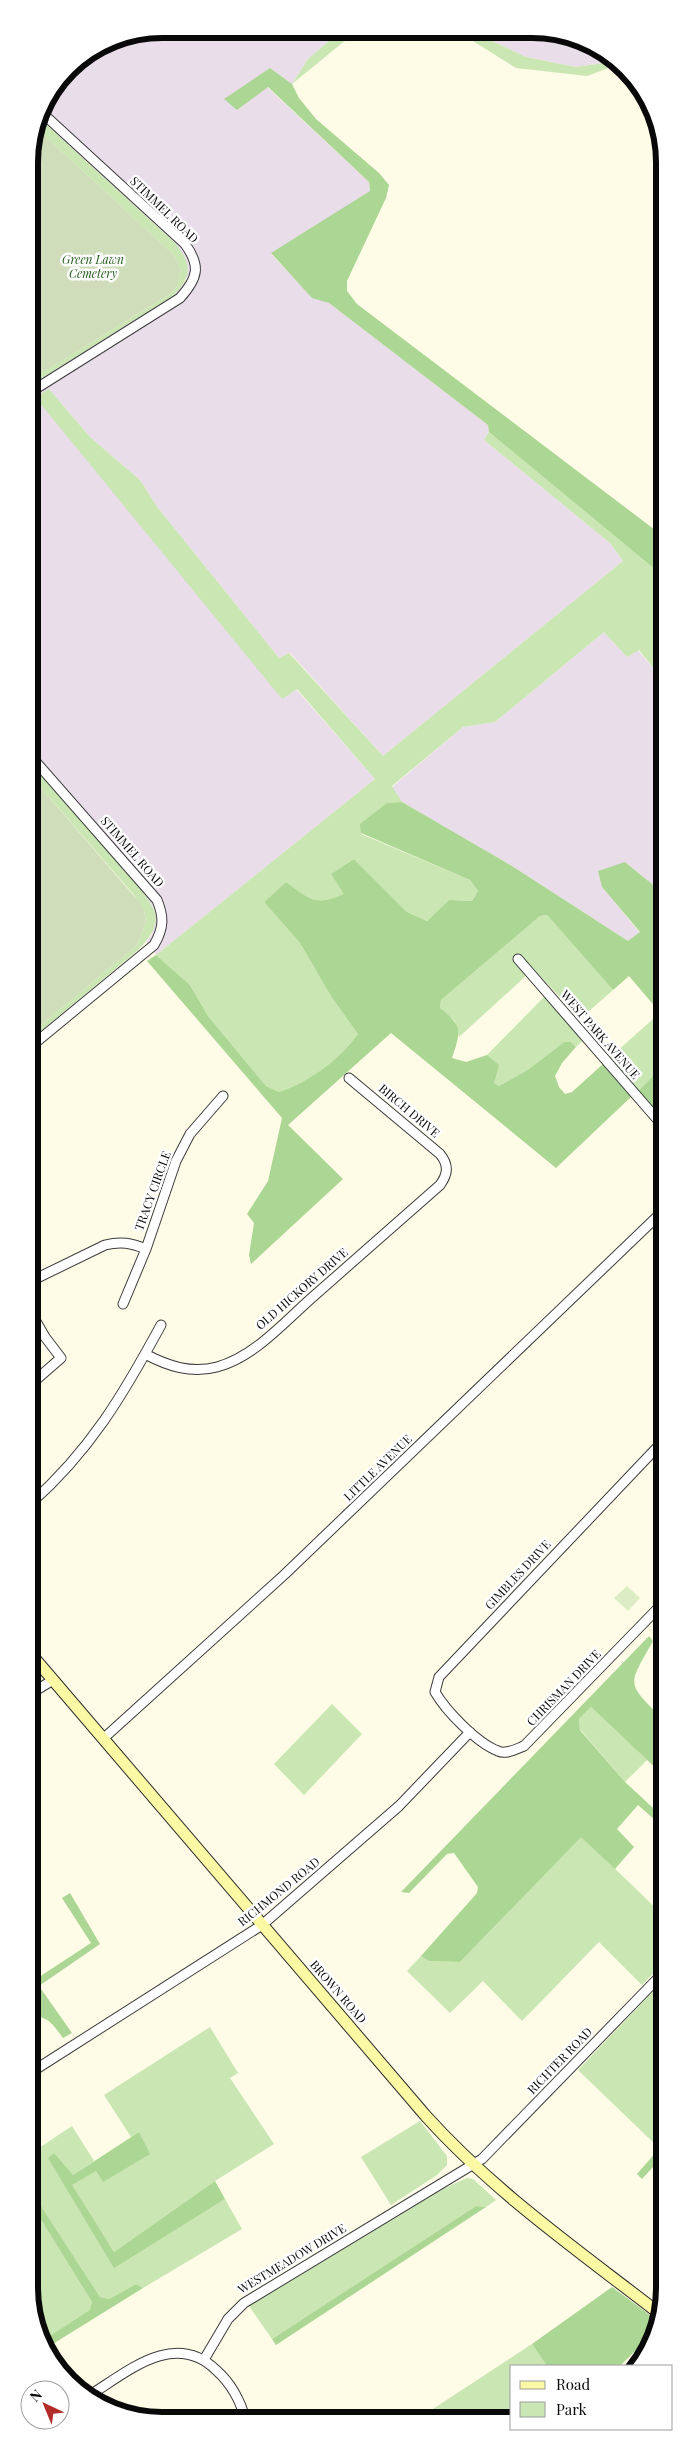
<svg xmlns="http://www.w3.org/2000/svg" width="693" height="2450" viewBox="0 0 693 2450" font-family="'Playfair Display',serif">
  <rect width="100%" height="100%" fill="#fefbe7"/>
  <path fill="#e8dde9" d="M161 29 342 30 308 59 292 84 270 68 237 110 267 87 369 182 370 192 271 254 312 297 329 303 488 425 489 432 484 440 610 543 623 561 383 756 290 653 279 658 158 508 140 480 90 437 49 389 282 699 296 689 375 779 156 955 146 942 152 934 155 911 149 901 136 883 29 762V386L174 295 187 279 176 244 37 116 39 110 68 67 111 39Z
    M479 31H558L598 47 613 59 604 63 576 67 526 57 492 41Z
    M604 632 627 657 638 650 663 680V893L625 862 602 887 640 933 628 941 512 866 402 802 392 787 463 727 495 722Z"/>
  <path fill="#c9e6b3" d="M342 30H358L292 84 308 59Z
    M457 31H479L492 41 526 57 576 67 604 63 613 59 619 64 587 76 516 68Z
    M37 116 176 244C192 265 192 276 174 295L29 386V381L170 294 177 287 181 269 173 254 35 127Z
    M49 389 90 437 140 480 158 508 279 658 289 653 383 756 623 561 610 543 484 440 489 432 663 576V680L639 650 627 657 604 632 495 722 463 727 392 786 402 802 387 803 361 834 470 880 478 891 472 901 449 900 427 921 407 912 354 859 331 874 345 894C315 907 310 899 286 882L264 902 300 943 332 998 358 1034C339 1060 309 1082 279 1092L266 1086 208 1016 190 985 156 955 375 779 297 689 282 699 35 397Z
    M29 762C50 786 151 891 155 913 158 929 148 939 138 950L29 1041V1035L137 945 146 922 144 910 134 895 29 774Z
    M547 915 613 990 580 1019 519 953 512 958 527 975 459 1037 455 1021 440 1008 441 1000 540 916Z
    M545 996 584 1039 576 1047 571 1042H564L529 1069 499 1086 494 1083 487 1055Z
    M661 1012 663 1016V1066L637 1092 608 1059Z
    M332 1704 362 1734 304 1795 274 1764Z
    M591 1707 647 1760 625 1782 580 1729 579 1719Z
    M581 1836 664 1916V1962L642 1985 599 1942 522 2021 483 1981 450 2013 407 1971 421 1956 429 1961 460 1962Z
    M664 1980V2143L659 2148 578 2070Z
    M210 2027 238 2073 230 2078 274 2144 215 2181 114 2252 71 2185 96 2170 104 2181 139 2132 131 2137 104 2095Z
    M420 2121 447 2156V2165L437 2175 391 2205 361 2157Z
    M72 2126 94 2161 73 2175 54 2154 114 2267 225 2199 242 2229 143 2288 136 2284 109 2299 100 2297 30 2189V2154Z
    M467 2178 473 2179 496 2200 486 2207 476 2206 272 2339 249 2306 445 2188Z
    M30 2202 92 2302 91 2310 45 2339 30 2306Z
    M532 2344 547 2366H512V2420H416Z"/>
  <path fill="#acd693" d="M270 68 292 84 299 98 316 119 379 173 389 185 386 198 347 281V291L357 304 663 536V576L489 432 488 425 329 303 312 298 271 253 370 191 369 182 268 87 237 110 224 99Z
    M402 802 512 866 628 941 640 932 602 887 598 871 625 862 663 893V1016L629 976 613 990 547 915 540 916 441 1000 440 1008C463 1026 461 1031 452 1058L466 1062 487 1055 499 1065 494 1083 499 1086 529 1069 564 1042H571L576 1047 562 1063 555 1076 559 1087 565 1094 572 1092 603 1064 632 1096 556 1168 391 1033 288 1125 343 1179 251 1264 249 1255 254 1223 247 1214 268 1181 282 1118 147 961 156 955 190 985 208 1016 266 1086 279 1092C309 1082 339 1060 358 1034L332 998 300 943 264 902 286 882C310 899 315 907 344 894L331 874 354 859 407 912 427 921 449 900 472 901 478 891 470 880 361 833 360 824 387 803Z
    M663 1066V1120L637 1092Z
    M649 1636 653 1641C626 1689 627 1681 664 1721V1776L591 1707 579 1719 580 1730 625 1782 664 1818V1828L638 1805 617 1829 634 1847 615 1869 581 1837 460 1962 429 1961 421 1956 477 1893 478 1887 454 1853 447 1854 409 1893 401 1892Z
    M70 1893 100 1944 39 1986 72 2033 63 2038C54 2026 47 2013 30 2018V1983L91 1943 62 1898Z
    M139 2132 150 2154 103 2182 96 2171 72 2185 114 2252 215 2181 225 2199 114 2268 48 2158 54 2153 73 2175Z
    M664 2143V2155L642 2179 637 2174Z
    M30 2189 100 2297 109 2299 136 2284 143 2288 48 2347 45 2339 90 2310 92 2302 30 2202Z
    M476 2206 486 2207 276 2345 272 2339Z
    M612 2287 658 2321 657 2329 620 2366H547L532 2344Z"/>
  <path fill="#cfddbb" d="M35 127 173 254 181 269 177 287 170 294 29 381V153Z
    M29 774 140 903 144 910 146 922 137 945 29 1035Z"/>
  <path fill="#dcedc4" d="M627 1586 640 1598 628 1611 614 1598Z"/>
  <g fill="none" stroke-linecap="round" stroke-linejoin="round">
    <defs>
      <path id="minor" d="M29 393 180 298C198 278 201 266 185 244L39 110
        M29 754 157 900C164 917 164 928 154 945L29 1048
        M518 959 663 1126
        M29 1282 105 1245C121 1241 131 1243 146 1249
        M123 1304 146 1249 176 1161 190 1134 223 1096
        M30 1311 45 1337 61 1358 30 1385
        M145 1354C168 1366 191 1374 217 1367 255 1357 286 1320 315 1295 356 1259 398 1222 440 1185 448 1174 449 1165 440 1154L349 1078
        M664 1440 439 1677 435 1692C446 1711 477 1743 498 1751 506 1755 516 1749 524 1746L664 1602
        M30 1504C90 1451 123 1395 161 1325
        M30 1694 53 1680
        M104 1738 284 1575 664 1210
        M30 2073 262 1925 399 1806 470 1732
        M205 2358 228 2319 244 2303 482 2159 664 1972
        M87 2397C126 2373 174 2329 216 2370 230 2382 241 2401 245 2419"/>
      <path id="secondary" d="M30 1653 425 2115C494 2192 579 2251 660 2314"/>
    </defs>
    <use href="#minor" stroke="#3c3c3c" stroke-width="11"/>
    <use href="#secondary" stroke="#2b2b2b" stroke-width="13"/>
    <use href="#minor" stroke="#fff" stroke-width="9"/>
    <use href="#secondary" stroke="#fcf9a4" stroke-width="11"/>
  </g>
  <g text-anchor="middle" stroke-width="5" stroke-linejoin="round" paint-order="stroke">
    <g font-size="12" fill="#090909" stroke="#fff">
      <text transform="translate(164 210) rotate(44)" y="4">STIMMEL ROAD</text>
      <text transform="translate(132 852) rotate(49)" y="4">STIMMEL ROAD</text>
      <text transform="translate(600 1035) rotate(49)" y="4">WEST PARK AVENUE</text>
      <text transform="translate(409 1111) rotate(40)" y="4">BIRCH DRIVE</text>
      <text transform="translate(153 1191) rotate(-70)" y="4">TRACY CIRCLE</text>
      <text transform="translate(302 1289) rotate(-41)" y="4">OLD HICKORY DRIVE</text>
      <text transform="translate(378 1468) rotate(-44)" y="4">LITTLE AVENUE</text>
      <text transform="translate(518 1575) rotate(-47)" y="4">GIMBLES DRIVE</text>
      <text transform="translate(564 1688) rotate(-46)" y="4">CHRISMAN DRIVE</text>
      <text transform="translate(279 1892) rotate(-39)" y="4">RICHMOND ROAD</text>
      <text transform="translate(338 1992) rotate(49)" y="4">BROWN ROAD</text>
      <text transform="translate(560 2061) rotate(-46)" y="4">RICHTER ROAD</text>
      <text transform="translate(292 2259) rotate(-31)" y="4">WESTMEADOW DRIVE</text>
    </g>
    <g font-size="12" font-style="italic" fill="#265d1e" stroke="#fff">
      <text x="93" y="264">Green Lawn<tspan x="93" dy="14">Cemetery</tspan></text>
    </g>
  </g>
  <path d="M0 0H693V2450H0ZM162 38H532A124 124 0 0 1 656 162V2288A124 124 0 0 1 532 2412H162A124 124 0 0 1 38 2288V162A124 124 0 0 1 162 38Z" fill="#fff" fill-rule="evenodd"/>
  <path fill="none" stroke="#090909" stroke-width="6" d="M162 38H532A124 124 0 0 1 656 162V2288A124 124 0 0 1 532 2412H162A124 124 0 0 1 38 2288V162A124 124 0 0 1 162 38Z"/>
  <rect x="510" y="2365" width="162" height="65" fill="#ffffff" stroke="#9d9d9d"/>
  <rect x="520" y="2381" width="25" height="8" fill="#fcf9a4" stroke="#9d9d9d"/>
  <text x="556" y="2390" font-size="15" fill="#090909">Road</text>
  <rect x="520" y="2402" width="25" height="15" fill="#c9e6b3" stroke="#9d9d9d"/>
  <text x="556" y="2415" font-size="15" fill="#090909">Park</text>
  <g transform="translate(45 2405) rotate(316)"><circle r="24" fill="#ffffff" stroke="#9d9d9d"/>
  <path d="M0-4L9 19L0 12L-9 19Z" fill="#b32c28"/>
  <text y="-8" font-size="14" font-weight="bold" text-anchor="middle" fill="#090909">N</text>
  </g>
</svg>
